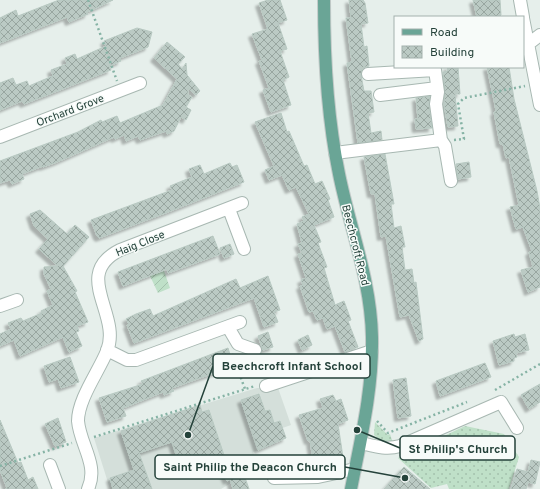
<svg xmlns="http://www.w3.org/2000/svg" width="540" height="489" viewBox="0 0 540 489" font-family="Overpass,sans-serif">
  <defs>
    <pattern id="grass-dots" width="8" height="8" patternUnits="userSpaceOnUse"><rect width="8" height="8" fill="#bfe0c8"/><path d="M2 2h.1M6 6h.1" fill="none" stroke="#a4c1ad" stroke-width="1.8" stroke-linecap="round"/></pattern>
    <pattern id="garden-furrows" width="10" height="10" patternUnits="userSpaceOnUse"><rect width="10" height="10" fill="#bfe0c8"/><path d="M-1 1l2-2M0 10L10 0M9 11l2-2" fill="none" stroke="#a4c1ad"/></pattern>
    <pattern id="building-cross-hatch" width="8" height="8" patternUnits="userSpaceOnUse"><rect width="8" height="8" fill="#bbcac4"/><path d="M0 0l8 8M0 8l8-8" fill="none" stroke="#98a6a0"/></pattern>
    <filter id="shadow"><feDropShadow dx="-3.5" dy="3.5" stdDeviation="1" flood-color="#0004"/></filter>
  </defs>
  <rect width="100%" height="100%" fill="#e6efeb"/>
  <path fill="#d4dfda" d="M277 385 291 425 271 432 275 444 253 452 256 461 266 458 270 469 243 476 221 489H110L94 438 257 388H267Z"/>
  <path fill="url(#grass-dots)" d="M375 422 388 435 390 434 393 443 382 441 374 435Z
    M465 426 504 434 519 457 509 489H449L447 484 431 488 398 458Z"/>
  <path fill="url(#garden-furrows)" d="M164 271 170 288 158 293 150 276Z"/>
  <path fill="url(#building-cross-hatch)" stroke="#b8c9c2" filter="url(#shadow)" d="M59 0H113L87 12 88 14 69 22 67 17 0 43V18L16 10 18 16Z
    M268 0H280L287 20 278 23 287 49 280 51 289 77 283 80 291 105 271 112 263 90 269 88 259 61 262 60 252 34 268 29 259 3Z
    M349 0H363L365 3 368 23 361 24 364 47 367 46 369 66 362 68 361 75 364 91H371L374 112 368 113 371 133 381 131 382 140 358 143 347 63 352 62 346 18H351Z
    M473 0H500L501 15 499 17H477Z
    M137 28 152 32 148 47 120 58 121 61 109 66 111 70 24 104 22 101 0 110V83L13 78 16 85 27 81 29 86 43 80 53 76 51 70 67 64 65 58 75 54 77 59 106 46 104 41Z
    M167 42 185 57 178 64 182 69 186 63 187 75 200 91 196 95 188 88V95L192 97 186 107 191 110 186 120 181 117 174 131 167 134 166 131 140 140 138 136 126 141 124 135 115 139 114 137 57 162 43 167V166L22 174 24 179 12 184 10 180 0 183V161L78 132 101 120 102 122 117 116 120 123 163 105 177 79 154 58Z
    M447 67H458L460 94H455L458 126 448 127 444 104 445 91 443 72 448 71Z
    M487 67H509L514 99 537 191 540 208V287L528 292 521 270 533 267 529 252 532 251 523 227 516 229 510 207 519 205 509 157 506 158 503 144H500L494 112H496L495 105Z
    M430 96 429 105 432 128 416 129 415 119H418L416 98Z
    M281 113 287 132 289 131 304 166 307 165 315 184 322 181 330 199 328 200 334 217 314 225 321 242 318 243 327 267 324 268 335 305 344 301 351 320 348 321 358 347 345 352 335 326 327 329 323 318 317 320 313 311 309 312 300 286 303 285 301 280 306 278 298 254 302 253 298 244 302 243 297 224 304 221 302 217 309 214 296 187 289 190 282 175 269 180 265 170 274 166 255 122Z
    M385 154 394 204H391L394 228 401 226 405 247H402L405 270 412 269 414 283 416 282 423 339 419 341 409 315 400 317 386 236 381 237 375 194H371L364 157Z
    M469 162 471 177 458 179 456 164Z
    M230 163 232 167 237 165 244 182 168 212 99 238 97 236 91 220 172 190 170 186 192 177 189 169 200 165 204 174Z
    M40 210 67 234 75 225 89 237 63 266 77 291 75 292 88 322 77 326 79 331 76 332 82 346 69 352 63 337 20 356 14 340 0 346V334L11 329 8 323 21 318 23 321 42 313 41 311 53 305 47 291 51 289 44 274V267L58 266 39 249 48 239 34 226 30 214Z
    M213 236 220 254 168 273 167 269 123 286 118 272Z
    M230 244 234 254 224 258 220 248Z
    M268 276 280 310 274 312 278 322 264 327 254 298 134 343 127 325 129 324 126 319 136 314 150 309 153 316 236 279 240 288Z
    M268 332 273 347 263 350 258 336Z
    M514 334 515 337 525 334 529 350 516 353 517 357 514 358V361L499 365 493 341Z
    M308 335 312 345 302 350 298 340Z
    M228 348 233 364 228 366V368L172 388 174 391 164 395 163 392 123 408 126 416 107 422 99 398 143 384 141 381Z
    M70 357 79 382 61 388 58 379 49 382 44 366Z
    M485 363 491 377 440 396 436 381Z
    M406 378 411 416 398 418 393 380Z
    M540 384V402L529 409 521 395Z
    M259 394 265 411 270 410 274 423 280 421 286 438 258 450 241 400Z
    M333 395 336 401 341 399 348 420 338 424 344 464 325 468 324 458 313 460 310 440 308 441 299 415 323 408 320 399Z
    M200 405 202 412 209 410 224 455 181 470 172 442 139 453 152 489H113L110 478 134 470 121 431Z
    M58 418 66 442 55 446 45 424Z
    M0 420 18 463 21 462 28 480 33 477 38 489H5L7 488 0 470Z
    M238 460 241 466 249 489H233L230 479 227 481 221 468Z
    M531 460 540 462 535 484 528 482 526 489H511L517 469 528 472Z
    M404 467 430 489H384Z"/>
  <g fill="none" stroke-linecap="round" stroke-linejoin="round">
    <defs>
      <path id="minor" d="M520 0 523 17
        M523 18 540 105
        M527 45 540 35
        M380 95 437 88
        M0 137 140 83
        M441 140 445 146 451 181
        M335 153 441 140 436 104 438 92 435 70 368 74
        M229 209 244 249
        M0 306 17 300
        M228 327 238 344 255 350
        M107 350 127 360H136L240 322
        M266 386 372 351
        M361 443C374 446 386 450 400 446L501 402 517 428
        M50 465 59 489
        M274 478 318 477 355 469
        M88 489C99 465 80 445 78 421 78 399 99 371 107 351 122 314 71 275 120 250L242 203"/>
      <path id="major" d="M324 0C324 59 327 116 339 174 350 229 371 280 372 337 373 389 361 438 351 489"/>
    </defs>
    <use href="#minor" stroke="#a8b8b2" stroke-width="14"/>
    <use href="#major" stroke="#c2cac8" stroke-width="14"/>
    <path stroke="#86b3a5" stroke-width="2.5" stroke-dasharray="2 3" stroke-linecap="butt" d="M88 0 117 81
      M454 140 464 139 458 104 464 98 525 86
      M232 354 245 389
      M495 390 540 364
      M377 421 388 433 467 402
      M94 437 255 386
      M0 466 72 443"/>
    <use href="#minor" stroke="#fff" stroke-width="12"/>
    <use href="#major" stroke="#6aa596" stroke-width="12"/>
  </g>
  <g text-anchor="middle" stroke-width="3" stroke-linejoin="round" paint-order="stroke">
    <g font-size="11" fill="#24423a" stroke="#f7fbf9">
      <text transform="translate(70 110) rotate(-21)" y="4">Orchard Grove</text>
      <text transform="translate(140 243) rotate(-22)" y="4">Haig Close</text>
      <text transform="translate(356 245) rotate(76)" y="4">Beechcroft Road</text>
    </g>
  </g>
  <path fill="none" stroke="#24423a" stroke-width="1.5" d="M188 435L213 366M357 430L400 448M405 478L345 467"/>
  <g fill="#24423a" stroke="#f7fbf9" stroke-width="1.5">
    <circle cx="188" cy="435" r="4"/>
    <circle cx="357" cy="430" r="4"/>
    <circle cx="405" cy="478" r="4"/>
  </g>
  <g fill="#f7fbf9" stroke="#24423a" stroke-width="1.5">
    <rect x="213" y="354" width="157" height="24" rx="4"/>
    <rect x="400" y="436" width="115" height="24" rx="4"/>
    <rect x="155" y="455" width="190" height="24" rx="4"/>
  </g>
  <g font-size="12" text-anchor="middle" font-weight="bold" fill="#24423a">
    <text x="292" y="370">Beechcroft Infant School</text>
    <text x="458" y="453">St Philip's Church</text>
    <text x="250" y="471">Saint Philip the Deacon Church</text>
  </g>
  <rect x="394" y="16" width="130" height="52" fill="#f7fbf9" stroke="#a3b1ad"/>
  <rect x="402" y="29" width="20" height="6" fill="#6aa596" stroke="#a3b1ad"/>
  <text x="430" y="36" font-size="12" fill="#24423a">Road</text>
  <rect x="402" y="46" width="20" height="12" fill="url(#building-cross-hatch)" stroke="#a3b1ad"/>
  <text x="430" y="56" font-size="12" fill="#24423a">Building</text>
</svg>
